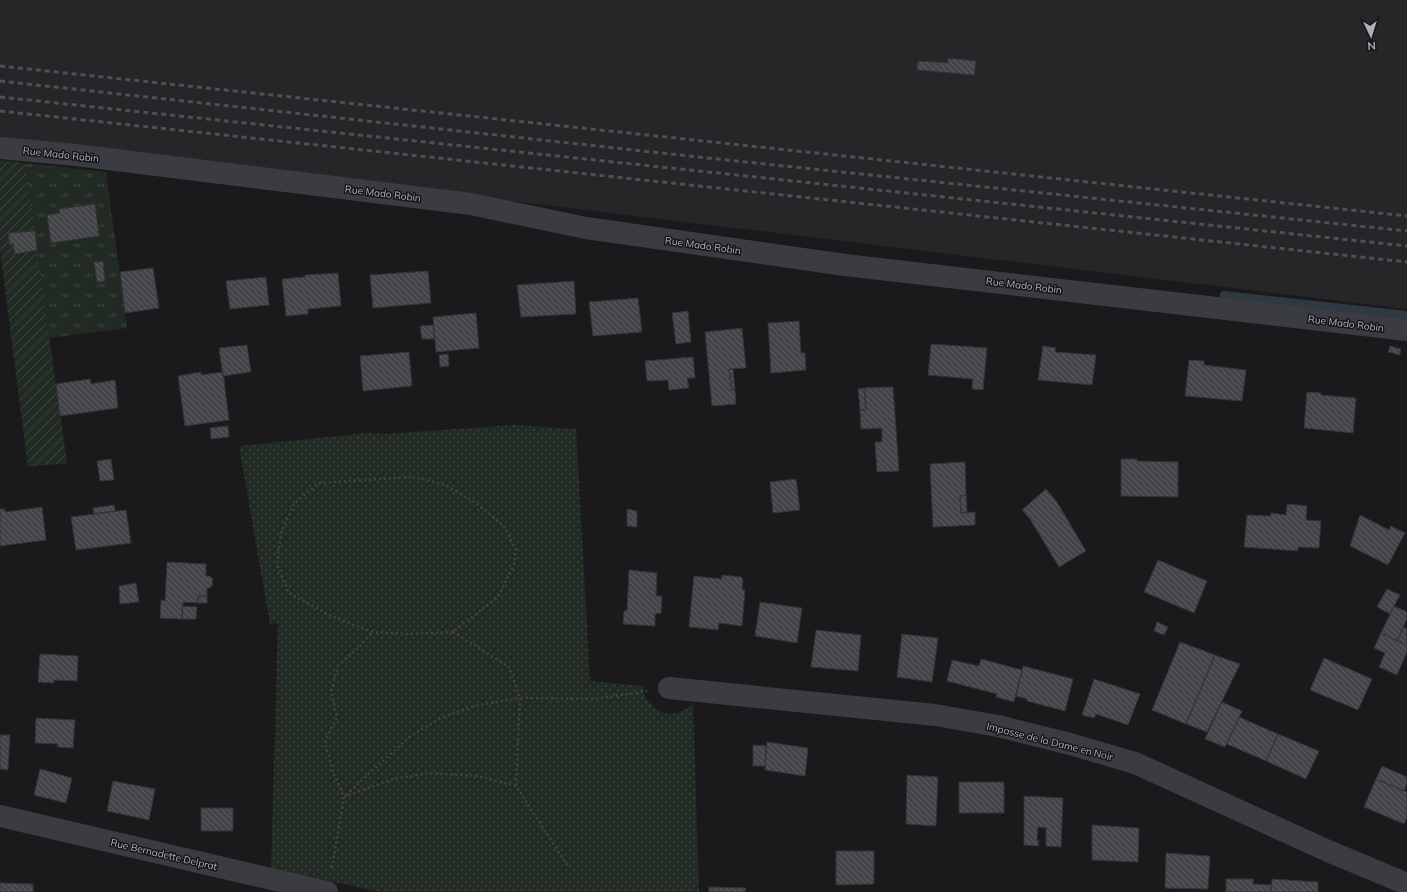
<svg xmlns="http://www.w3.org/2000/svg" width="1407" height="892" viewBox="0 0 1407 892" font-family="Mulish,sans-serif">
  <defs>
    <pattern id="grass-tufts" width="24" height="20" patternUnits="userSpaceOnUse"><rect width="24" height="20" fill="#222b23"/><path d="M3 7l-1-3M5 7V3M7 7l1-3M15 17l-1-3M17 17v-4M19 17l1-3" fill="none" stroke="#3f4741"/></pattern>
    <pattern id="park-dots" width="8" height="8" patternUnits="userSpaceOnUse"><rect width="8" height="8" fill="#222b23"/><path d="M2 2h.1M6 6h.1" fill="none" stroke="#3f4741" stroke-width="1.8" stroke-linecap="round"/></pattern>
    <pattern id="garden-furrows" width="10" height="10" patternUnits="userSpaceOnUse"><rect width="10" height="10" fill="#222b23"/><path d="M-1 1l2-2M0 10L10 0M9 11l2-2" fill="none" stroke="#3f4741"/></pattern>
    <pattern id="building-back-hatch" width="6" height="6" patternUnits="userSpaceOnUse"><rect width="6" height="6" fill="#444549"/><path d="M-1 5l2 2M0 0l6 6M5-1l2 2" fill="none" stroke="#5c5d61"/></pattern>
  </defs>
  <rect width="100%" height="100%" fill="#1a1a1c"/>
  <path fill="#262629" d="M0 0H1407V309L385 186 0 142Z"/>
  <path fill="url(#grass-tufts)" fill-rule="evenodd" d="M25 163 106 172 127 328 49 338ZM95 204 99 236 51 242 47 215 60 213 59 209ZM103 261 105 281 97 282 94 262Z"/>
  <path fill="url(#park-dots)" d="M514 425 576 429 590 681 643 686C644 689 644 695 646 698 647 701 650 703 652 705 664 719 681 715 693 704L699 892H380L271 868 278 623 270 624 239 446 367 433 385 434Z"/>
  <path fill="url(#garden-furrows)" d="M0 160 25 163 35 231 9 233 10 244H13L15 254 37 250 67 463 28 467 0 251Z"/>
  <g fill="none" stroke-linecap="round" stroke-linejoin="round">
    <path stroke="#2f3941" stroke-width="8" d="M1224 295 1407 315"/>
  </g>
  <path fill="url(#building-back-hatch)" stroke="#343438" d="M948 58 976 61 974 75 917 70 918 61 948 63Z
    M95 204 99 236 51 243 47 215 60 213 59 209Z
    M35 231 37 250 15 254 13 244 10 245 8 233Z
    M103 261 105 281 97 282 94 262Z
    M153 268 159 308 125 313 120 272Z
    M428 271 431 303 373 308 370 275Z
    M338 273 341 306 308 309V314L286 316 282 279 305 277V275Z
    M266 277 269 305 230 309 226 281Z
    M574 281 576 314 521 317 517 285Z
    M638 298 642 332 593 336 589 302Z
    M688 311 691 342 676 344 672 313Z
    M476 313 479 348 436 352 433 317Z
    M799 321 801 353H805L806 370 771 373 768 323Z
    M433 325 434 339H422L420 326Z
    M742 328 746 368 729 369 732 390H735L736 404 712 406 705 332Z
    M931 344 987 348 983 390 972 389 973 379 928 375Z
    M247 345 251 372 223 376 219 348Z
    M1043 346 1056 348 1055 352 1096 355 1092 385 1038 380Z
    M1390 346 1401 349 1400 355 1388 352Z
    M409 352 412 386 363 391 360 356Z
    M448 354 449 366 440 367 439 355Z
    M693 357 695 378H687L689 388 669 390 668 380 647 381 645 361Z
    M1189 360 1204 361V365L1246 370 1242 401 1185 396Z
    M729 369H733L735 390H732Z
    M201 372V375L223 372 229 420 185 426 178 376Z
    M90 379 91 384 115 380 118 408 60 416 56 384Z
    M893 387 899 471 877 472 875 442H882V428L861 429 860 410H866L864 388Z
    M864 388 866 410H860L858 389Z
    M1307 392 1321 393V395L1356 398 1353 433 1304 428Z
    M228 426 229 437 211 439 210 428Z
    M111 459 114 480 100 481 97 461Z
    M1121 459H1137V461L1178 462V497L1121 496Z
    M965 462 966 495 960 496 961 513 975 512V525L933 527 930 464Z
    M796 479 800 510 773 513 770 482Z
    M1046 489 1057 502 1086 551 1059 567 1030 519 1022 510Z
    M966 495 967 512 961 513 960 496Z
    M1287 504 1307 506 1306 520 1321 521 1319 548 1298 547V551L1244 547 1247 515 1271 516V513L1286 515Z
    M114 505 115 511 94 514 93 508Z
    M42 507 46 540 0 546V509H5V512Z
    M627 509 637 511V527L627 526Z
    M126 510 131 543 76 550 71 517Z
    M1360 515 1389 530 1391 526 1405 533 1388 565 1350 546Z
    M1158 560 1207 581 1194 613 1144 592Z
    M167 562 206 564V576H210L213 579 212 586 209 588H207V596H198V603L183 602 182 619 160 618 161 600 165 601Z
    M629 570 657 573 656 596H662L661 613 655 614V626L623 624 624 611H627Z
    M722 575 741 577 743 580 742 589 745 590 742 626 719 623 718 630 689 627 694 576 722 579Z
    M136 583 139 602 120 604 119 586Z
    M1387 589 1400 595 1390 614 1377 607Z
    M198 596H207V603H198Z
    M760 602 802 608 797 643 755 636Z
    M182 606 197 607 196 619H182Z
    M1394 606 1407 612V619L1397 641 1381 633Z
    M1157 622 1168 627 1164 635 1154 631Z
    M1403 628H1407V645L1397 641Z
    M816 630 861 635 858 671 811 667Z
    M1381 633 1407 645V652L1397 675 1379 667 1385 653 1374 648Z
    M902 634 938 638 932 682 897 677Z
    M1180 642 1215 655 1186 724 1152 710Z
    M40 654 78 656 77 681 54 680V683L38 682Z
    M1215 655 1240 664 1207 732 1186 724Z
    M1324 658 1372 679 1358 710 1310 690Z
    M981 659 1022 670 1014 702 996 697 997 694 947 681 952 660 979 666Z
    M1023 666 1073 679 1065 711 1027 701V699L1016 696Z
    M1094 679 1140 694 1128 725 1096 714 1094 718 1082 715Z
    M1222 702 1242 711 1225 747 1205 739Z
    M1239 717 1278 734 1266 761 1227 744Z
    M36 718 75 720 73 748 57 747 58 744 35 743Z
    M1278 734 1319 751 1306 779 1266 761Z
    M0 735H10L8 770 0 769Z
    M767 742 808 748 805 776 765 770Z
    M753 745 766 746 765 766H753Z
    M1382 766 1407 777V783L1404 791 1376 779Z
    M40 769 72 778 66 803 34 795Z
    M907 775 938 777 936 826 906 824Z
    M1376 779 1407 792V817L1404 824 1364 807Z
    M113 781 155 789 149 820 107 811Z
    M959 782H1004V813H959Z
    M1024 796 1063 798 1061 847 1046 846V828L1038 827 1037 840 1039 841 1038 846 1024 845Z
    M201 808H233V831H201Z
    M1092 825 1139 828 1138 862 1092 860Z
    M836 851H874V884L836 885Z
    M1166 853 1210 856 1208 889 1165 888Z
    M1226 879H1253V884L1271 885V892H1226Z
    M1272 879 1318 882V892H1271Z
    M0 883 33 884V892H0Z
    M709 887 746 888 745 892H709Z"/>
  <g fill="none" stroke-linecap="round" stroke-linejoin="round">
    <path stroke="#414348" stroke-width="2.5" stroke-dasharray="2 3" stroke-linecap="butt" d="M413 477 446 485 477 504 504 526 516 550 514 564 498 597 453 632 408 634 373 632 331 616 289 593 277 565 281 533 294 504 318 483Z
      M453 632 509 667 520 698 595 699 647 691
      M516 786 478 776 430 773 393 779 344 797 409 737 441 718 474 706 520 698 516 786 569 868
      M332 868 344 797 333 772 325 742 337 717 331 692 338 666 359 647 373 632"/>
    <path stroke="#3b3c41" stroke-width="22" d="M0 148 76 155 471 204 586 228 845 265 1407 330
      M669 688 935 715 998 726 1070 744 1135 763 1328 851 1407 884
      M0 816 327 892"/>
    <path stroke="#4e5056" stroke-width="3" stroke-dasharray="5 4" stroke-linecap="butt" d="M0 66 1407 216
      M0 81 698 157 1407 231
      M0 97 1407 246
      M0 111 1407 262"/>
  </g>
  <g text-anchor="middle" stroke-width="3" stroke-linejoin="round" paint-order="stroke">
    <g font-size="10" fill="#acb1bc" stroke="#151517">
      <text transform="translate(61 154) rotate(6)" y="4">Rue Mado Robin</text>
      <text transform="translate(383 193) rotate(7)" y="4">Rue Mado Robin</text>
      <text transform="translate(703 245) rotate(8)" y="4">Rue Mado Robin</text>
      <text transform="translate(1024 285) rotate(7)" y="4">Rue Mado Robin</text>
      <text transform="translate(1346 323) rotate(7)" y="4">Rue Mado Robin</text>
      <text transform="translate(1050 741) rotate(14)" y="4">Impasse de la Dame en Noir</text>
      <text transform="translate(164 854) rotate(13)" y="4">Rue Bernadette Delprat</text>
    </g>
  </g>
  <g transform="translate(1371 36) rotate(176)" stroke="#151517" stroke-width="3" paint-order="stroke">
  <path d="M0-3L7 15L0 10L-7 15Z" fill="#acb1bc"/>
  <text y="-6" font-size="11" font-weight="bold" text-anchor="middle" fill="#acb1bc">N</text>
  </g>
</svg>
